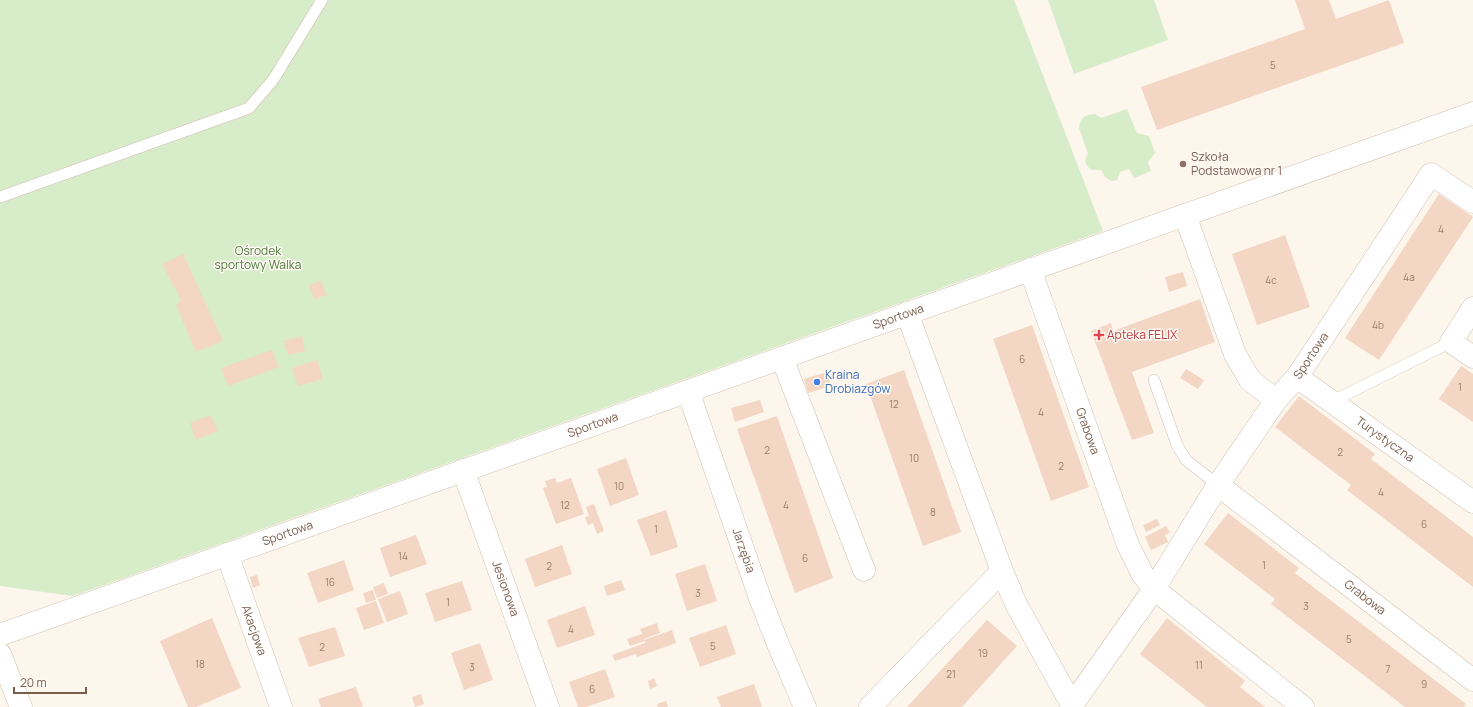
<svg xmlns="http://www.w3.org/2000/svg" width="1473" height="707" viewBox="0 0 1473 707" font-family="Manrope,sans-serif">
  <rect width="100%" height="100%" fill="#fdf6ec"/>
  <path fill="#d7ecc9" d="M0 0H1014L1103 231 73 596 0 586Z
    M1048 0H1154L1168 40 1074 74Z
    M1127 109 1137 133 1149 136 1155 153 1148 162 1151 171 1134 178 1129 169 1120 172 1117 180 1111 181 1105 177 1101 170H1092C1086 166 1083 161 1088 154L1079 128C1080 118 1085 114 1095 114L1101 118Z"/>
  <path fill="#f3d6c3" d="M1295 0H1329L1336 19 1389 0 1404 43 1157 130 1141 87 1305 29Z
    M1439 194 1473 217 1379 360 1345 338Z
    M1285 235 1310 307 1257 325 1232 254Z
    M183 254 223 341 196 352 176 305 181 300 162 264Z
    M1183 272 1187 286 1169 292 1165 277Z
    M321 281 327 295 314 299 309 285Z
    M1200 299 1215 342 1132 372 1154 433 1132 440 1091 331 1111 323 1113 331Z
    M1032 325 1089 487 1051 501 993 339Z
    M302 336 305 351 288 355 284 341Z
    M272 350 279 367 228 386 221 368Z
    M317 360 323 379 298 386 292 368Z
    M1461 366 1473 374V422L1439 399Z
    M1186 369 1204 380 1198 389 1180 378Z
    M904 370 961 532 923 546 866 384Z
    M827 372 831 386 808 393 804 379Z
    M1299 396 1375 454 1371 459 1473 537V587L1347 490 1351 485 1275 427Z
    M760 400 764 412 735 422 731 408Z
    M211 415 218 431 196 440 190 423Z
    M777 416 833 578 795 593 737 429Z
    M626 458 639 495 610 506 597 469Z
    M555 478 557 483 571 478 584 514 556 524 543 488 547 487 545 481Z
    M594 504 604 531 597 534 593 523 588 525 585 517 589 516 586 507Z
    M666 510 678 547 651 556 637 520Z
    M1228 513 1299 568 1295 573 1466 704 1464 707H1405L1271 604 1275 599 1204 544Z
    M1157 519 1160 525 1146 532 1143 525Z
    M1166 526 1170 533 1165 535 1168 542 1151 550 1145 537Z
    M416 535 427 564 390 577 380 548Z
    M562 545 572 574 535 587 525 559Z
    M344 560 354 590 318 603 307 573Z
    M705 564 717 601 687 611 675 574Z
    M257 575 260 585 253 588 250 577Z
    M621 580 625 590 607 596 604 586Z
    M462 581 472 610 435 622 425 593Z
    M384 583 388 594 377 598 373 587Z
    M373 590 376 600 366 603 363 593Z
    M400 591 408 614 387 622 378 599Z
    M376 601 384 623 364 630 356 608Z
    M585 606 595 635 557 648 547 620Z
    M212 618 241 688 196 707H188L160 641Z
    M1167 618 1245 681 1240 687 1265 707H1207L1140 654Z
    M987 620 1017 646 980 687 962 707H907Z
    M657 623 660 633 644 639V640L672 630 676 643 637 657 636 654 615 661 612 655 645 643V641L630 646 627 639 642 634 640 629Z
    M726 625 736 654 700 667 689 638Z
    M335 627 345 656 309 667 298 638Z
    M480 643 493 680 464 690 451 653Z
    M605 669 615 697 586 707H578L569 682Z
    M654 678 657 686 650 689 648 681Z
    M754 684 762 707H721L717 697Z
    M356 687 363 707H321L318 699Z
    M421 694 424 704 415 707 412 697Z
    M666 701 668 707H658L657 704Z"/>
  <g fill="none" stroke-linecap="round" stroke-linejoin="round">
    <defs>
      <path id="service" d="M0 197 249 108 273 80 322 0
        M1154 380 1177 445 1186 460 1218 485
        M1331 402 1451 342"/>
      <g id="minor">
        <path d="M1185 215 1235 354 1250 380 1276 400"/>
        <path id="s1" d="M1030 269 1128 545 1143 575 1154 589 1303 707"/>
        <path d="M1473 308 1451 342 1473 357"/>
        <path id="s2" d="M907 313 1002 571 1016 604 1072 705 1154 589 1218 485 1276 400 1297 377 1431 174 1473 202"/>
        <path d="M782 358 864 570"/>
        <path id="s3" d="M1297 377 1473 502"/>
        <path id="s4" d="M688 391 760 598 778 644 805 707"/>
        <path id="s5" d="M463 470 548 707"/>
        <path id="s6" d="M1218 485 1473 680"/>
        <path id="s7" d="M227 554 281 707"/>
        <path id="s8" d="M0 635 1473 113"/>
        <path d="M0 654 21 707"/>
        <path d="M870 707 1002 571"/>
      </g>
    </defs>
    <use href="#service" stroke="#d1bfb0" stroke-width="12"/>
    <use href="#minor" stroke="#d1bfb0" stroke-width="23"/>
    <use href="#service" stroke="#fff" stroke-width="11"/>
    <use href="#minor" stroke="#fff" stroke-width="22"/>
  </g>
  <circle fill="#8d6e63" stroke="#fffaf3" stroke-width="1.5" cx="1183" cy="164" r="4"/>
  <path fill="#e0444e" stroke="#fffaf3" stroke-width="1.5" d="M1097 329h4v4h4v4h-4v4h-4v-4h-4v-4h4z"/>
  <circle fill="#3f7fe0" stroke="#fffaf3" stroke-width="1.5" cx="817" cy="382" r="4"/>
  <g text-anchor="middle" stroke-width="3" stroke-linejoin="round" paint-order="stroke">
    <g font-size="10" fill="#987b6a">
      <text x="1273" y="69">5</text>
      <text x="1441" y="233">4</text>
      <text x="1409" y="281">4a</text>
      <text x="1271" y="284">4c</text>
      <text x="1378" y="329">4b</text>
      <text x="1022" y="363">6</text>
      <text x="1460" y="391">1</text>
      <text x="894" y="408">12</text>
      <text x="1041" y="416">4</text>
      <text x="767" y="454">2</text>
      <text x="1340" y="456">2</text>
      <text x="914" y="462">10</text>
      <text x="1061" y="470">2</text>
      <text x="619" y="490">10</text>
      <text x="1381" y="496">4</text>
      <text x="565" y="509">12</text>
      <text x="786" y="509">4</text>
      <text x="933" y="516">8</text>
      <text x="1424" y="528">6</text>
      <text x="656" y="533">1</text>
      <text x="403" y="560">14</text>
      <text x="805" y="562">6</text>
      <text x="1264" y="569">1</text>
      <text x="549" y="570">2</text>
      <text x="330" y="586">16</text>
      <text x="698" y="597">3</text>
      <text x="448" y="606">1</text>
      <text x="1306" y="610">3</text>
      <text x="571" y="633">4</text>
      <text x="1349" y="643">5</text>
      <text x="713" y="650">5</text>
      <text x="322" y="651">2</text>
      <text x="983" y="657">19</text>
      <text x="200" y="668">18</text>
      <text x="1199" y="669">11</text>
      <text x="472" y="671">3</text>
      <text x="1388" y="673">7</text>
      <text x="951" y="678">21</text>
      <text x="1424" y="688">9</text>
      <text x="592" y="693">6</text>
    </g>
    <g font-size="12" fill="#785e54" stroke="#fffaf3" text-anchor="start">
      <text x="1191" y="161">Szkoła<tspan x="1191" dy="14">Podstawowa nr 1</tspan></text>
    </g>
    <g font-size="12" fill="#527a41" stroke="#fffaf3">
      <text x="258" y="255">Ośrodek<tspan x="258" dy="14">sportowy Walka</tspan></text>
    </g>
    <g font-size="12" fill="#7a5d4d" stroke="#fffaf3">
      <text dy="4" stroke="none"><textPath href="#s8" startOffset="953">Sportowa</textPath></text>
      <text dy="4" stroke="none"><textPath href="#s2" startOffset="850">Sportowa</textPath></text>
      <text dy="4" stroke="none"><textPath href="#s8" startOffset="629">Sportowa</textPath></text>
      <text dy="4" stroke="none"><textPath href="#s1" startOffset="172">Grabowa</textPath></text>
      <text dy="4" stroke="none"><textPath href="#s3" startOffset="108">Turystyczna</textPath></text>
      <text dy="4" stroke="none"><textPath href="#s8" startOffset="305">Sportowa</textPath></text>
      <text dy="4" stroke="none"><textPath href="#s4" startOffset="169">Jarzębia</textPath></text>
      <text dy="4" stroke="none"><textPath href="#s5" startOffset="126">Jesionowa</textPath></text>
      <text dy="4" stroke="none"><textPath href="#s6" startOffset="185">Grabowa</textPath></text>
      <text dy="4" stroke="none"><textPath href="#s7" startOffset="81">Akacjowa</textPath></text>
    </g>
    <g font-size="12" fill="#be3a42" stroke="#fffaf3" text-anchor="start">
      <text x="1107" y="339">Apteka FELIX</text>
    </g>
    <g font-size="12" fill="#366cbe" stroke="#fffaf3" text-anchor="start">
      <text x="825" y="379">Kraina<tspan x="825" dy="14">Drobiazgów</tspan></text>
    </g>
  </g>
  <path d="M14 687v6h72v-6" fill="none" stroke="#7a5d4d" stroke-width="2"/>
  <text x="20" y="687" font-size="12" fill="#7a5d4d" stroke="#fffaf3" stroke-width="3" paint-order="stroke">20 m</text>
</svg>
